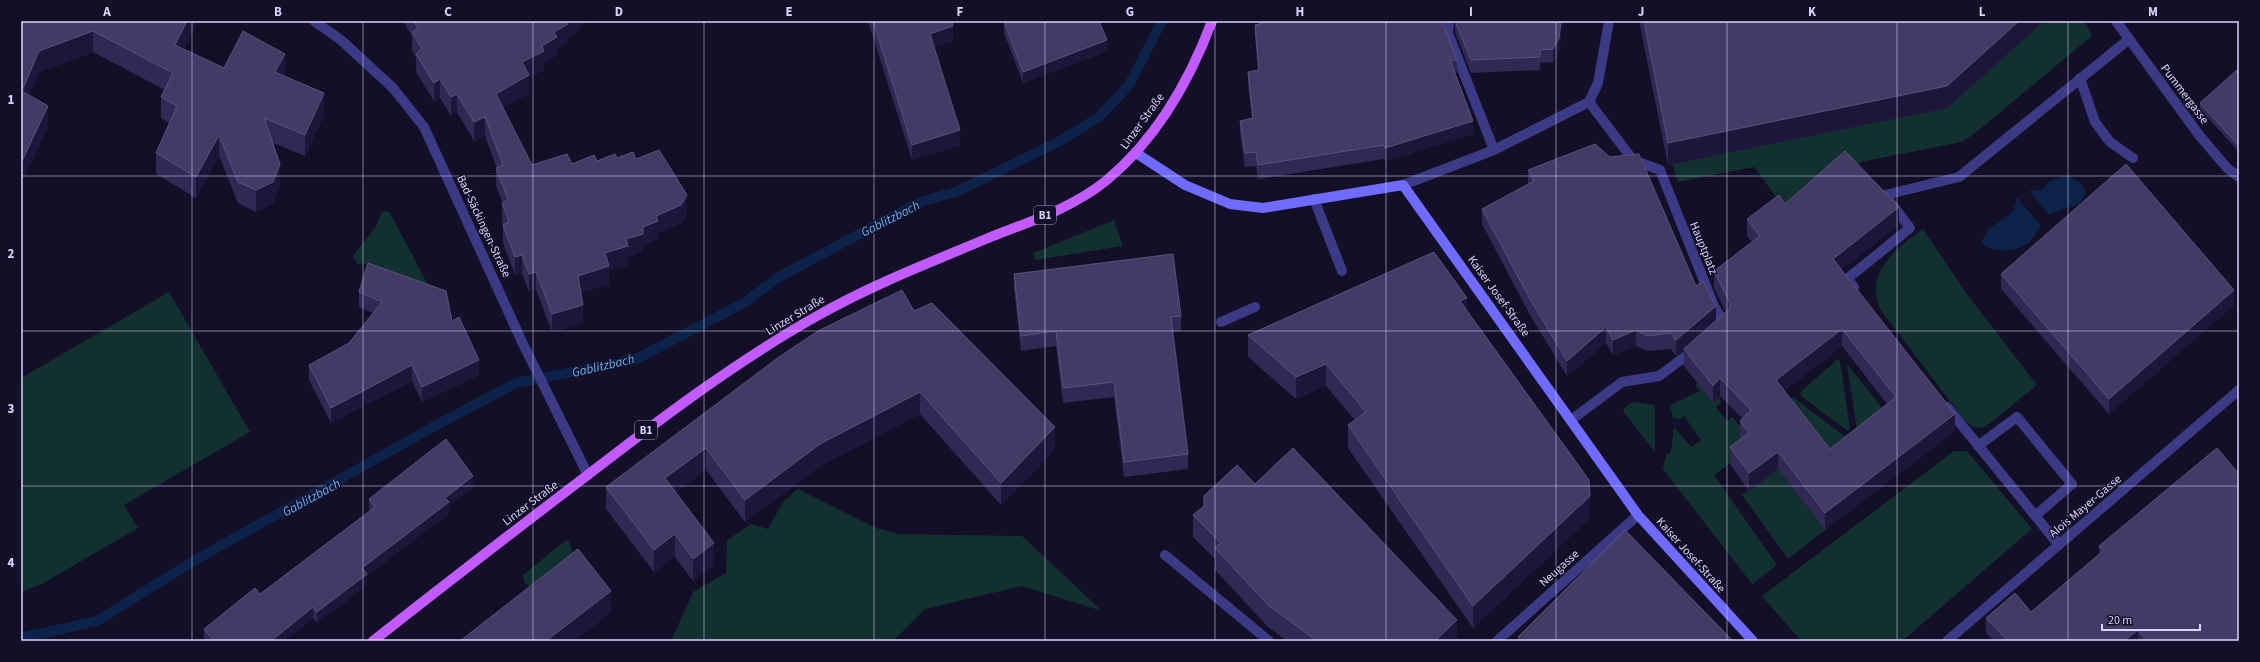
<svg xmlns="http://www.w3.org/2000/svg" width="2260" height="662" viewBox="0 0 2260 662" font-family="'Source Sans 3',sans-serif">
  <rect width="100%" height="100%" fill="#130f26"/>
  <path fill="#12302f" d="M2044 21H2085L2092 36 1974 134 1962 142 1865 161 1845 168 1812 246 1754 167 1678 182 1672 164 1947 108Z
    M389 211 428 285 371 265 357 264 353 256 375 228 382 212Z
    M1114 220 1123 246 1035 260 1033 253Z
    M1923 229 1966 293 2037 385 1984 428 1974 427 1965 421 1880 309C1865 272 1895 249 1923 229Z
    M169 292 250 432 124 505 138 528 42 584 21 592V378Z
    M1837 360 1840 361 1850 428 1848 431 1801 396 1800 392Z
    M1847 364 1887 414 1858 437Z
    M1704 378 1722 402 1716 407 1727 421 1733 417 1754 446 1714 475 1777 565 1752 584 1663 469 1666 455 1671 452 1674 427 1691 447 1701 440 1684 416 1680 419 1673 418 1670 405 1700 391 1695 385Z
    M1793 397 1852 442 1832 457 1788 401Z
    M1634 402 1655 405V452L1623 411 1627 405Z
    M1954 451H1967L2032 529 1902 641H1801L1762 596Z
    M1778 469 1825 530 1788 559 1742 495Z
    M798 489 876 528 899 534 1022 536 1102 611 1022 586 925 609 893 641H671L693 592 726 573 727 540 751 524 768 529 783 502Z
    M566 540 569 542 579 571 542 600 524 581 523 575Z"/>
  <path fill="#0c2248" d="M2067 176C2076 179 2083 183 2086 193L2080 203C2071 208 2060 209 2051 214 2039 222 2038 237 2025 245 2015 252 1990 253 1982 243 1987 223 2001 224 2013 211L2017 197 2030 191 2043 189 2049 181Z"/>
  <path fill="#130f26" d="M2028 190 2051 217 2043 223 2042 227 2016 196Z"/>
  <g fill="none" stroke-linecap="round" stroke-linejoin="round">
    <path stroke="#0c2248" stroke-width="10" d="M21 638 97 621 197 559 433 427 516 383 634 360 744 303 777 278 878 224 923 201 956 192 1060 141 1099 117 1129 85 1162 21"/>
    <path stroke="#3d3a85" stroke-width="10" d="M1449 21 1448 33 1494 150
      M2080 78 2095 122 2110 142 2133 158
      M1314 199 1342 271
      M1854 287 1847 279 1910 228 1885 195 1959 177 2128 40
      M1221 322 1255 307
      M1947 407 2059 545
      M1978 446 2017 417 2072 484 2035 516
      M1165 555 1269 641"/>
    <path stroke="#3d3a85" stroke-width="10" d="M314 21 341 40 393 88 424 127 523 344 588 475
      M2116 21 2199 135 2227 168 2239 177
      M1589 102 1633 160 1660 170 1714 306 1724 323 1719 327
      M1403 185 1494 150 1589 102 1598 83 1609 21
      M1571 420 1622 382 1659 376 1694 350
      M1497 641 1638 515
      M1947 641 2239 390"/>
    <path stroke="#6f6bff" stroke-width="10" d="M1136 153 1185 185 1230 204 1263 208 1403 185 1638 515 1753 641"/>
    <path stroke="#c25bff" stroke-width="10" d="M373 641C443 586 514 531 585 477 659 420 735 362 817 316 873 284 934 261 993 236 1032 221 1074 207 1107 180 1156 139 1190 80 1212 21"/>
  </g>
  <path fill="#312854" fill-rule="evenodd" d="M21 21H198L184 49 224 68 285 76H284L324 115 305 156 273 143 280 185 273 204 256 212 238 203 219 156 196 198 156 174V153L169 123 161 118V97L165 90 93 52 39 72 29 95 48 127 21 184Z
    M403 21H587L580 26V30L568 37V43L557 48V55L544 63V70L529 77V93L503 108 532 165 572 164 597 161 617 158 636 159 687 213 681 223 658 233V239L643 246V252L628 257V265L609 270V284L581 293 583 323 552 332 536 290 529 292 522 273 515 275 503 243V225L502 221V202L496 186V168H497L485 136 474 141 457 112 451 116 440 98 434 101 416 72V58L412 50V36Z
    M868 21H952L953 41 934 47 960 145 912 160Z
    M1261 21H1442V23L1457 60V73H1455L1473 134 1385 161 1384 159 1258 179 1256 166 1245 167 1240 134V121L1252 119 1248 85V72L1258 71 1255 38V25L1261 24Z
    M1455 21H1563L1559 52 1553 62 1540 63V70L1471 73 1455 32Z
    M1639 21H2044L1947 108 1668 165Z
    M1004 22 1107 51 1023 83 1004 33Z
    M2239 70V152L2200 109V103Z
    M1528 170 1696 286 1716 321 1726 312 1714 288V271L1752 242 1747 236V219L1785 204 1899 225 1841 269 1955 431 1825 530 1778 469 1749 491 1730 464V447L1741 439 1740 438V421L1742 418 1720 396 1713 403 1684 366V349L1689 345 1676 356 1671 349 1647 351 1636 346 1613 355 1606 343 1567 376 1530 315 1482 224V209L1528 184ZM1842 346 1887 404 1830 449 1784 391Z
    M1014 274 1181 316V331L1173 332 1188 454V469L1124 477 1114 397 1063 403 1056 346 1021 351 1014 289Z
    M2001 274 2234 305 2109 414 2001 289Z
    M359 292 452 321 479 375 422 402 412 381 331 423 309 380V365L349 343 373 313 359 307Z
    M1467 310 1590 518 1473 628 1348 448V425L1355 420 1326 386 1296 399 1248 357V335Z
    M914 311 1055 449 1001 505 920 414 820 466 745 522 706 470 676 492 714 565 693 581 675 557 654 572 606 509V487Z
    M1255 484 1457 641H1287L1268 627 1215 570V559L1193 537V515Z
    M473 487 449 506V513L367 576V585L317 623 313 618 285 641H205L204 640V629L260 594 370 511 369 510V499Z
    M2099 546 2239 641H1994L1986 633V618L2031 612 2099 554Z
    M1518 637 1733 641H1518Z"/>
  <path fill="#1d163a" d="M187 21H198L175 66V45Z
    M567 21H587L580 26V30L568 37V43L557 48V55L544 63V70L529 77V93L496 113V94L522 62 542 46 554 32Z
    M1561 21H1563V22L1559 52 1553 62V49Z
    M2019 21H2044L1947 108 1668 165V143Z
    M953 26V41L930 49V34Z
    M93 31V52L39 72 22 112V91L39 51Z
    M1107 40V51L1023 83V72Z
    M285 54V76L275 93V72Z
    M440 79V98L434 101V83Z
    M324 93V115L305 156V135Z
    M457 94V112L451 116V97Z
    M48 106V127L21 184V163Z
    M485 117V136L474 141V122Z
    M1473 121V134L1385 161V148Z
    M960 130V145L912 160V145Z
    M219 135V156L196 198V177Z
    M280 164V185L273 204 256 212V190Z
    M687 195V213L681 223 658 233V239L643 246V252L628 257V265L609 270V284L578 294V276L605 253 626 239 643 227 656 216Z
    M1899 207V225L1833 276V259Z
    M522 255V273L515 275V257Z
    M536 272V290L529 292V274Z
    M2234 290V305L2109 414V399Z
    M1467 298V320L1460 301Z
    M583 305V323L552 332V314Z
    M1716 306V322L1676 356V340Z
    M1606 327V343L1567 376V361Z
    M1842 329V346L1776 397V380Z
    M1636 330V346L1613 355V340Z
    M479 360V375L422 402V387Z
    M1326 364V386L1296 399V377Z
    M412 365V381L331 423V408Z
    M1720 378V396L1713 403V386Z
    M920 392V414L820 466 745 522V500L820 444Z
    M1955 414V431L1825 530V513Z
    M1055 427V449L1001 505V483Z
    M706 448V470L665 500V478Z
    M1778 452V469L1749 491V473Z
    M473 476V487L449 506V513L367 576V585L317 623V612L362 568 445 498Z
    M1590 496V518L1473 628V606Z
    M675 534V557L654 572V550Z
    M714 543V565L693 581V559Z
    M611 591V613L575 641H546Z
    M313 607V618L285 641H271Z
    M1457 620V641H1435Z
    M2138 630V641H2124Z"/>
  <path fill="#433a66" stroke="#5a527e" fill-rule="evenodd" d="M21 21H187L175 45 224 68 243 31 285 54 275 72 324 93 305 135 264 118 280 164 273 182 256 190 238 182 219 135 196 177 156 153 177 106 161 97 173 73 93 31 39 51 22 91 48 106 21 163Z
    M413 21H567L568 24 554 32 557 37 542 46 544 51 522 62 529 75 496 94 532 165 567 154 572 164 594 155 597 161 615 154 617 158 633 152 636 159 659 150 687 195 681 205 656 216 658 221 643 227V234L626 239 628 246 605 253 609 266 578 276 583 305 552 314 536 272 529 274 522 255 515 257 503 225 509 222 502 203 508 200 496 168 503 165 485 117 474 122 457 94 451 97 440 79 434 83 416 54 422 49 412 32 418 28Z
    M873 21H952L953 26 930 34 960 130 912 145Z
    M1007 21H1099L1107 40 1023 72 1004 22Z
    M1262 21H1442L1457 60H1450L1473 121 1385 148 1384 145 1258 165 1256 152 1245 153 1240 121 1253 118 1248 72 1259 70 1255 25 1263 23Z
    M1455 21H1561L1559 38 1553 49 1540 50V57L1471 60Z
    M1644 21H2019L1947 86 1668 143Z
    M2238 69 2239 70V146L2200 103Z
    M1595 144 1610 157 1639 154 1696 286 1703 281 1716 306 1676 340 1671 333 1647 336 1636 330 1613 340 1606 327 1567 361 1530 299 1482 209 1534 181 1528 170Z
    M1845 151 1899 207 1833 259 1955 414 1825 513 1778 452 1749 473 1730 447 1749 433 1740 421 1751 410 1720 378 1713 386 1684 349 1730 308V303L1714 271 1760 236 1747 219 1779 195 1785 204ZM1842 329 1896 397 1830 449 1776 380Z
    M2126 164 2234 290 2109 399 2001 274Z
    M1434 252 1467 298 1460 301 1589 480 1590 496 1473 606 1348 425 1366 412 1326 364 1296 377 1248 335Z
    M1173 254 1181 316 1171 317 1188 454 1124 462 1114 382 1063 388 1056 331 1021 336 1014 274Z
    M368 263 446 291 452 321 459 317 479 360 422 387 412 365 331 408 309 365 349 343 382 302 359 292Z
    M902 290 914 311 932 303 1055 427 1001 483 920 392 820 444 745 500 706 448 665 478 714 543 693 559 675 534 654 550 606 487 779 357 818 331Z
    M446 439 473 476 445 498 449 502 362 568 367 574 317 612 313 607 271 641H214L204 629 255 588 260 594 375 507 369 499Z
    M1293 448 1457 620 1435 641H1317L1268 605 1215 548 1221 543 1193 515 1204 506V496L1237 465 1255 484Z
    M2217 448 2239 474V641H2147L2138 630 2124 641H2008L1986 618 2015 593 2031 612 2103 551 2099 546Z
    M1625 530 1733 641H1521L1518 637Z
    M578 549 611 591 546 641H460Z"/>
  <path fill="none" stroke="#d9d4ff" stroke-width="1" stroke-opacity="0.55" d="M192 21V641M363 21V641M533 21V641M704 21V641M874 21V641M1045 21V641M1215 21V641M1386 21V641M1556 21V641M1727 21V641M1897 21V641M2068 21V641M21 176H2239M21 331H2239M21 486H2239"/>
  <g text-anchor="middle" stroke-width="3" stroke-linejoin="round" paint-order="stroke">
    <g fill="#130f26" stroke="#9e99be" stroke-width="1">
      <rect x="1034" y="206" width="22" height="18" rx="3"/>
      <rect x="635" y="421" width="22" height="18" rx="3"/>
    </g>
    <g font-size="11" font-weight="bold" fill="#d9d4ff">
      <text x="1045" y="219">B1</text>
      <text x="646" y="434">B1</text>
    </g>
    <g font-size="12" fill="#d9d4ff" stroke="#130f26">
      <text transform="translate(2185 94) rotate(53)" y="4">Pummergasse</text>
      <text transform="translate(1142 121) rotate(-54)" y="4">Linzer Straße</text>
      <text transform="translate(484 226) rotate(65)" y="4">Bad-Säckingen-Straße</text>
      <text transform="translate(1704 248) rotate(68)" y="4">Hauptplatz</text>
      <text transform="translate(1499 296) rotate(54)" y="4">Kaiser Josef-Straße</text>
      <text transform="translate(795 315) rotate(-31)" y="4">Linzer Straße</text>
      <text transform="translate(530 503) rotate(-37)" y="4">Linzer Straße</text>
      <text transform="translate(2085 506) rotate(-40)" y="4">Alois Mayer-Gasse</text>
      <text transform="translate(1691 555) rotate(48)" y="4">Kaiser Josef-Straße</text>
      <text transform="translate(1559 568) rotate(-42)" y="4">Neugasse</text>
    </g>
    <g font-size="13" font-style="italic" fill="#62b6ff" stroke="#130f26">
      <text transform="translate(890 218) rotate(-27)" y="5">Gablitzbach</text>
      <text transform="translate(603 365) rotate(-13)" y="5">Gablitzbach</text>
      <text transform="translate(311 497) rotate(-29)" y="5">Gablitzbach</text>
    </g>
  </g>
  <rect width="2260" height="662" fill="none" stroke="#130f26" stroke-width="44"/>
  <path d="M2102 624v6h98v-6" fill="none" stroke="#d9d4ff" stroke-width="2"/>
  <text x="2108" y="624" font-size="12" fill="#d9d4ff" stroke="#130f26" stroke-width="3" paint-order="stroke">20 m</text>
  <rect x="22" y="22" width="2216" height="618" fill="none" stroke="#d9d4ff" stroke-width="1.5"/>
  <g font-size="13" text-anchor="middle" font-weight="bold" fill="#d9d4ff">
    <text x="107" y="16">A</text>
    <text x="278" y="16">B</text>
    <text x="448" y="16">C</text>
    <text x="619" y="16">D</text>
    <text x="789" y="16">E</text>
    <text x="960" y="16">F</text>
    <text x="1130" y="16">G</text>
    <text x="1300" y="16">H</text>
    <text x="1471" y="16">I</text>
    <text x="1641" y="16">J</text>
    <text x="1812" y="16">K</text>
    <text x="1982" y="16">L</text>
    <text x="2153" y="16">M</text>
    <text x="11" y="104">1</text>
    <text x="11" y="258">2</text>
    <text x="11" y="413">3</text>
    <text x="11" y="567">4</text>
  </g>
</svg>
